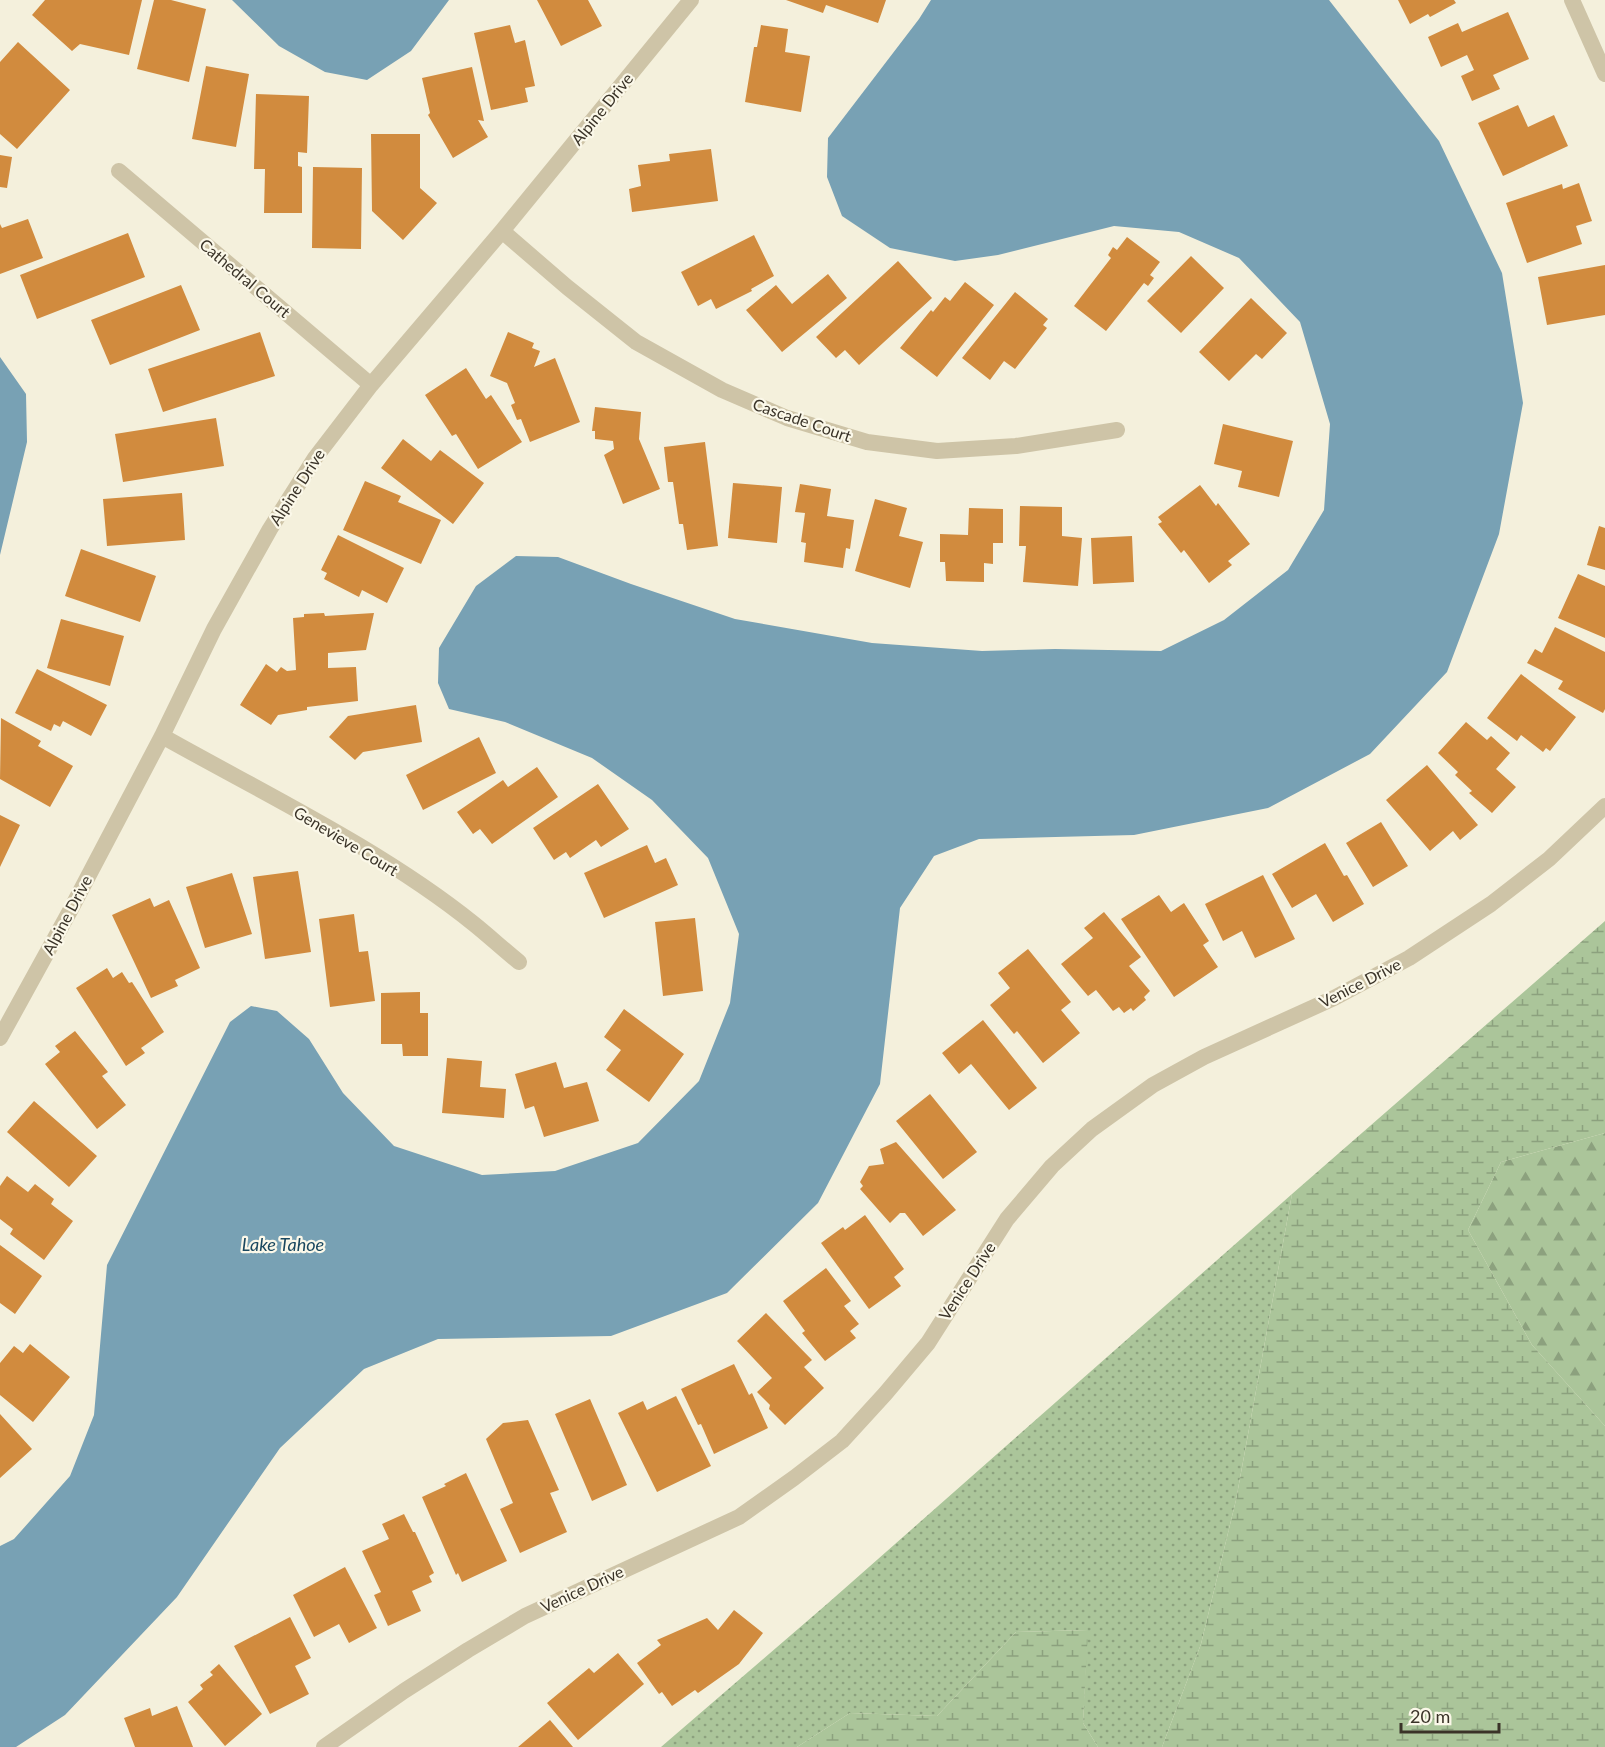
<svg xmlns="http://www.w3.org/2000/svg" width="1605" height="1747" viewBox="0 0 1605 1747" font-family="Lato,sans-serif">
  <defs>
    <pattern id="grass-dots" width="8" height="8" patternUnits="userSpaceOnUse" patternTransform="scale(1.5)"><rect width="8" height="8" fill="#abc59a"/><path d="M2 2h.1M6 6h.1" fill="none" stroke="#8ca17e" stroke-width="1.8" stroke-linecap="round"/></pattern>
    <pattern id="forest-firs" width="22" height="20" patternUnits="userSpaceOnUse" patternTransform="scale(1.5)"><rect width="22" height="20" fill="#abc59a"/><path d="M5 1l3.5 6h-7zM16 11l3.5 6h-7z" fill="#8ca17e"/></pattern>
    <pattern id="wetland-marsh" width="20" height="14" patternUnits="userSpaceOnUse" patternTransform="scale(1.5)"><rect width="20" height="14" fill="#abc59a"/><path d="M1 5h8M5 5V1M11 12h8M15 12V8" fill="none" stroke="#8ca17e"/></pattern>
  </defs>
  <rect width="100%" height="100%" fill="#f4f0dc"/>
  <path fill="url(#grass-dots)" d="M1292 1194 1236 1500 1201 1644 1162 1747H1098L1083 1723 1087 1630 1016 1632 937 1716 850 1713 797 1747H661L827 1604Z"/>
  <path fill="url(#forest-firs)" d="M1605 1133V1426L1532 1345 1468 1230 1501 1162Z"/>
  <path fill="url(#wetland-marsh)" d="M1605 921V1133L1501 1162 1468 1230 1532 1345 1605 1426V1747H1162L1201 1644 1236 1500 1292 1194Z
    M1088 1630 1083 1723 1098 1747H797L850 1713 937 1716 1016 1632Z"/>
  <path fill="#78a1b4" d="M232 0H449L411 51 367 80 325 72 279 46Z
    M931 0H1329L1439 141 1502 273 1523 403 1499 534 1447 672 1370 754 1268 808 1134 835 979 839 934 856 900 908 880 1084 818 1203 727 1293 611 1336 438 1339 364 1369 280 1448 177 1597 65 1715 16 1747H0V1546L14 1539 70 1476 94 1415 107 1265 230 1022 251 1006 277 1011 309 1039 343 1093 394 1146 482 1175 555 1171 638 1143 699 1081 730 1003 739 934 708 858 652 800 592 758 505 722 449 709 438 683 439 648 476 586 516 556 558 557 631 584 735 619 872 643 982 651 1055 649 1161 651 1224 620 1288 570 1324 510 1330 424 1300 322 1239 258 1179 232 1114 226 998 255 955 261 890 248 842 216 827 177 828 138 919 19Z
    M0 357 26 394 27 442 0 555Z"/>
  <path fill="#d18b3e" d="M45 0H142L129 55 80 44 72 51 32 15Z
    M154 0H171L206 9 189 82 137 69Z
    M537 0H588L602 26 561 46Z
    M786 0H886L878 23 826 5 823 13Z
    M1398 0H1454L1456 3 1430 17 1428 14 1410 24Z
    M1508 12 1529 59 1493 75 1500 89 1472 101 1461 76 1474 70 1467 55 1441 67 1428 37 1458 23 1462 32Z
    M510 25 515 43 525 40 535 86 525 88 528 102 491 110 474 33Z
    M761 25 788 29 785 52 810 56 801 112 745 102 754 47H757Z
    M18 42 70 90 17 149 0 134V62Z
    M206 66 249 74 236 147 192 139Z
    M472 67 484 121 478 120 488 137 453 158 428 115 430 113 422 78Z
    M256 94 309 96 307 153 298 152V166L302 167V213H264L265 169H254Z
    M1518 105 1528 127 1554 115 1568 146 1503 176 1478 123Z
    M371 134H420V188L437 203 403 240 372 211Z
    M711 149 718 201 632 212 629 189 641 186 638 165 670 161 669 154Z
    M0 155 12 157 7 188 0 187Z
    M313 167 362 168 361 249 312 248Z
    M1579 183 1592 221 1576 226 1582 244 1527 263 1506 203 1562 184 1563 189Z
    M28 219 43 258 0 274V224L2 228Z
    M128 233 145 277 37 319 20 275Z
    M754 235 774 276 751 289 752 291 716 309 711 299 698 306 681 272Z
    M1127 237 1160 262 1150 275 1154 278 1148 286 1144 283 1106 331 1074 306 1111 258 1108 255 1113 247 1117 250Z
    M1191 256 1224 288 1181 333 1147 301Z
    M898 261 932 298 859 365 845 350 836 358 816 337Z
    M1605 265V315L1547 325 1538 277Z
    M828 274 847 298 782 352 746 310 776 285 792 304Z
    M965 282 994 305 937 377 900 348 931 310 933 312 945 297 950 301Z
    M181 285 200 330 110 365 91 320Z
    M1015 292 1048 319 1043 325 1047 328 1015 369 1004 361 990 380 962 358Z
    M1251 298 1287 333 1262 359 1256 354 1229 381 1199 352Z
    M260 332 275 376 163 412 148 369Z
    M508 332 534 343 532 348 540 351 534 367 555 358 580 422 530 442 521 419 517 420 511 405 515 403 507 383 490 376Z
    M466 368 486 399 491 395 522 442 478 469 456 434 452 436 425 395Z
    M595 407 641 412 639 439 660 489 623 504 604 455 614 449 613 441 595 439V431H592Z
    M216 418 224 466 123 482 115 434Z
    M1223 424 1293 441 1279 497 1238 487 1242 471 1214 464Z
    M403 439 431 461 440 450 484 483 453 524 381 468Z
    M705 442 718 546 687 550 683 524H679L673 482H668L664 447Z
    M365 481 401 496 398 502 441 520 421 564 343 530Z
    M733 483 782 487 777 543 728 538Z
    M800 484 831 489 827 516 854 520 850 549 846 548 843 568 804 562 806 543 801 542 805 513 795 512Z
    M1200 485 1216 506 1218 503 1250 544 1228 561 1232 565 1209 583 1184 550 1181 553 1158 524 1162 522 1158 517Z
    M182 493 185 540 107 546 103 499Z
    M875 499 907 508 899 536 923 542 910 588 855 571Z
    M1020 506 1062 507V536L1082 538 1078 586 1023 582 1026 546H1019Z
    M969 508 1003 509V543H993V564L984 563V582L946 581 945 562H940V534L968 535Z
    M1599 526 1605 528V570L1587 565Z
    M338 535 404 568 387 603 362 590 359 597 324 579 327 573 321 570Z
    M1132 536 1134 582 1093 584 1091 538Z
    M81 549 156 576 140 622 65 596Z
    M1578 574 1605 586V638L1558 618Z
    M324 613 325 616 374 613 366 650 328 653V668L356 667 358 701 307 707V710L278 715 271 725 240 705 266 664 277 672 281 667 287 671 296 670 293 618 304 617V614Z
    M61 619 124 636 110 686 47 668Z
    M1555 627 1605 652V709L1603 713 1558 689 1563 681 1527 663 1535 649 1542 653Z
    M37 669 107 705 91 736 63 721 60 727 54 724 51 731 15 713Z
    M1521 674 1576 717 1550 751 1546 748 1543 752 1521 735 1517 741 1487 718Z
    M416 705 422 742 363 752 355 760 329 737 348 716Z
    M1 718 41 741 38 746 73 766 50 807 0 779Z
    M1466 722 1487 740 1491 736 1510 753 1496 769 1516 787 1492 813 1469 793 1472 791 1455 775 1458 772 1438 753Z
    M479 737 496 773 423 810 406 775Z
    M1427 765 1478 825 1460 840 1453 831 1430 851 1386 800Z
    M537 767 558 797 492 844 480 829 473 834 457 812 503 780 508 787Z
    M598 784 629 829 601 847 596 840 570 858 566 852 554 860 533 828Z
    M0 815 20 825 0 867Z
    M1381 822 1408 866 1373 887 1346 843Z
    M1325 843 1344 876 1347 875 1364 904 1333 922 1316 894 1292 908 1272 874Z
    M647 845 655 863 666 858 678 885 604 918 584 873Z
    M298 871 311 952 265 959 253 877Z
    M232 873 252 934 205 948 186 887Z
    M1263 875 1295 939 1255 958 1242 931 1223 941 1205 904Z
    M1159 895 1171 912 1184 903 1209 941 1203 945 1218 967 1174 997 1121 919Z
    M150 898 154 907 169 900 200 968 175 980 178 986 151 998 112 915Z
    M1104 912 1141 957 1129 966 1150 991 1144 997 1146 1000 1133 1011 1131 1008 1124 1013 1119 1007 1113 1011 1096 990 1088 996 1061 964 1093 938 1084 928Z
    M354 914 359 952 368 951 375 1001 330 1007 319 919Z
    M695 918 703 991 663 996 655 922Z
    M1028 949 1071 1002 1061 1010 1080 1033 1043 1063 1017 1031 1014 1034 990 1005 1010 988 998 973Z
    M107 968 113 978 122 972 129 983 132 982 164 1032 141 1048 145 1053 126 1066 76 988Z
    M420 992V1013H428V1056H403L402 1044H381V993Z
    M624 1009 684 1054 649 1102 606 1070 621 1050 604 1037Z
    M983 1020 1037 1088 1009 1110 971 1064 959 1074 942 1053Z
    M75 1031 108 1072 102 1076 126 1105 97 1129 45 1064 60 1052 55 1046Z
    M447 1058 482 1061 480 1087 506 1089 504 1118 442 1113Z
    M556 1062 564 1088 587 1082 599 1121 544 1137 534 1106 525 1109 515 1074Z
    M930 1094 977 1152 943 1179 896 1121Z
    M34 1101 97 1156 69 1187 7 1132Z
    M896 1142 956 1210 923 1236 905 1213H900L890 1223 860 1189 863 1186 860 1182 869 1166 884 1164 880 1149Z
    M7 1176 28 1192 35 1184 54 1199 51 1204 73 1221 44 1260 10 1234 13 1229 0 1219V1186Z
    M865 1215 904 1269 894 1277 901 1286 869 1309 821 1243 843 1227 845 1230Z
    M0 1245 42 1276 15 1314 0 1303Z
    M826 1268 851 1301 844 1306 859 1324 850 1331 856 1338 825 1361 802 1333 805 1331 783 1301Z
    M766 1313 812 1360 804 1367 824 1388 785 1425 769 1409 770 1405 757 1392 772 1378 737 1341Z
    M30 1344 70 1377 33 1422 0 1395V1363L14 1346 23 1353Z
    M734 1364 749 1395 752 1393 768 1428 714 1454 701 1424 698 1425 681 1389Z
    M676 1396 711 1466 657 1492 618 1413 643 1401 647 1410Z
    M590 1399 627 1485 592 1501 555 1414Z
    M0 1414 32 1449 0 1478Z
    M528 1420 559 1490 550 1493 567 1532 520 1553 500 1509 513 1503 486 1439 503 1423Z
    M466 1473 507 1561 462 1582 458 1573 456 1575 422 1497 446 1486 444 1484Z
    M404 1514 413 1532H415L434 1573 429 1576 432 1582 412 1591 421 1611 388 1626 374 1595 381 1592 362 1551 389 1539 382 1524Z
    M345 1567 377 1628 349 1643 339 1624 314 1637 293 1595Z
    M734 1610 763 1633 739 1664 698 1693 695 1690 672 1706 662 1692 659 1694 637 1663 661 1645 657 1640 707 1618 718 1630Z
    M290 1617 311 1658 295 1666 309 1694 270 1714 234 1646Z
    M618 1653 644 1684 578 1740 547 1703 589 1668 594 1673Z
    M219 1664 262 1714 225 1746 188 1702 203 1689 200 1685 213 1675 210 1672Z
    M177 1706 193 1747H135L124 1718 150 1708 152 1716Z
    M550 1720 573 1747H518Z"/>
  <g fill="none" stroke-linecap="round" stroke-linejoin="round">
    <path stroke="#cec4a7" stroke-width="16" d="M1572 0 1605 74
      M119 171 371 385
      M502 231 567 287 636 342 722 390 787 418 867 442 937 451 1016 446 1117 430
      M162 736C265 794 382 850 474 924 489 936 504 950 519 962
      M0 1038 71 909 162 736 214 629 270 529 315 458 371 385 502 231 691 0
      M324 1747 404 1691 468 1650 525 1616 739 1517 794 1478 842 1441 885 1394 928 1343 1007 1219 1052 1166 1092 1129 1153 1085 1204 1057 1334 998 1409 958 1491 904 1549 859 1605 806"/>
  </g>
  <g text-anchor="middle" stroke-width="4.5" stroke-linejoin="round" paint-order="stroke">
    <g font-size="16" fill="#3a3328" stroke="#fbf8e9">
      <text transform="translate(602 109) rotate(-51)" y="6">Alpine Drive</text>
      <text transform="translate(245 278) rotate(40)" y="6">Cathedral Court</text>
      <text transform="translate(802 420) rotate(19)" y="6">Cascade Court</text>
      <text transform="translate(297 487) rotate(-57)" y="6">Alpine Drive</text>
      <text transform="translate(346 841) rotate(31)" y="6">Genevieve Court</text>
      <text transform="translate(67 915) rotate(-62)" y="6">Alpine Drive</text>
      <text transform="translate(1360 983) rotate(-27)" y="6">Venice Drive</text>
      <text transform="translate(967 1281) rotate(-57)" y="6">Venice Drive</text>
      <text transform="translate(582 1589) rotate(-25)" y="6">Venice Drive</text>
    </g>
    <g font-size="18" font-style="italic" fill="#19475f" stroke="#fbf8e9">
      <text x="283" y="1251">Lake Tahoe</text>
    </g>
  </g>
  <path d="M1401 1723v9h98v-9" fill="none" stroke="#3a3328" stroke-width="3"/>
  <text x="1410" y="1723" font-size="18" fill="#3a3328" stroke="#fbf8e9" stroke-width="4.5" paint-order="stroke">20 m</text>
</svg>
